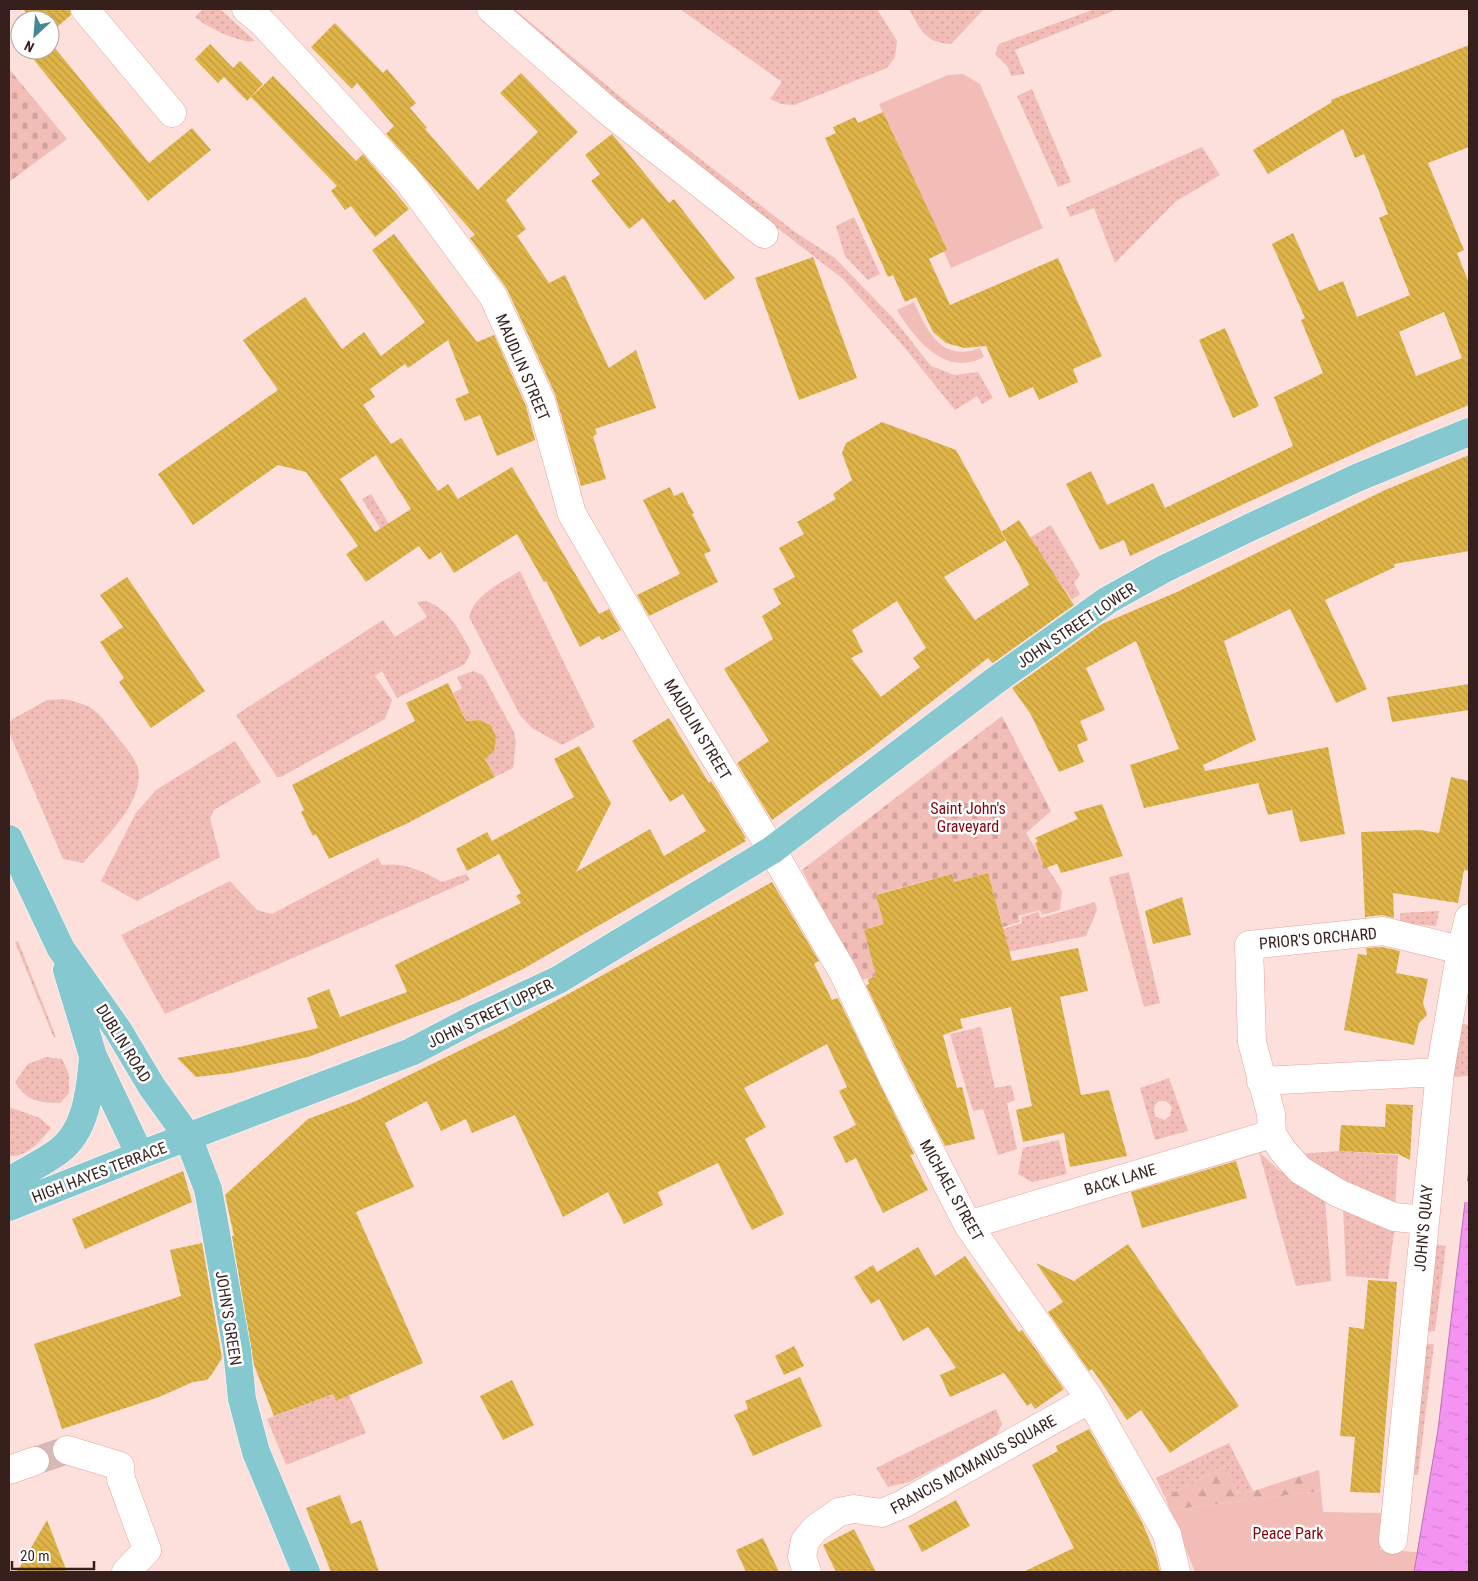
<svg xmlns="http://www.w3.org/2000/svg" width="1478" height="1581" viewBox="0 0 1478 1581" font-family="'Roboto Condensed',sans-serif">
  <defs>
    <pattern id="grass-dots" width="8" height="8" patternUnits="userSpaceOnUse" patternTransform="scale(1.25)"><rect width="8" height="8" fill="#f1bdb6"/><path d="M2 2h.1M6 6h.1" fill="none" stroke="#cfa29c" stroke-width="1.8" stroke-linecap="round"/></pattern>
    <pattern id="forest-firs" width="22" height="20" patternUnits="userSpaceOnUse" patternTransform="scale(1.25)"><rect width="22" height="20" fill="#f1bdb6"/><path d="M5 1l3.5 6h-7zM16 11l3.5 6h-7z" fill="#cfa29c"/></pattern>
    <pattern id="cemetery-stones" width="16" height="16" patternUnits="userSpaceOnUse" patternTransform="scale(1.25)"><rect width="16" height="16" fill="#f1bdb6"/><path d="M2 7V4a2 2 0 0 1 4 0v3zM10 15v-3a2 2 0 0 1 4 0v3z" fill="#cfa29c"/></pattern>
    <pattern id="water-ripples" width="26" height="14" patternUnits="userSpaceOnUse" patternTransform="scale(1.25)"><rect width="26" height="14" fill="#f393f2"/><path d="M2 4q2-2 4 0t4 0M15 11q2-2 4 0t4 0" fill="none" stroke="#d17ecf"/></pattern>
    <pattern id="building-back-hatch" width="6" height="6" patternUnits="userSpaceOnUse" patternTransform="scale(1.25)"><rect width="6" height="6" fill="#deb448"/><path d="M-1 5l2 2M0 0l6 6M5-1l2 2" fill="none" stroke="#bf9a3e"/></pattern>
  </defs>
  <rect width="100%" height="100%" fill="#fde0dc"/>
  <path fill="url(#grass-dots)" fill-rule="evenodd" d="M203 9H220L255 41C241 44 206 27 195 17Z
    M506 9H514L633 107 795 232 835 258 893 318 931 366 954 375 978 372 993 398 982 404 977 396 955 410 900 342 843 279 632 115Z
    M680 9H877L897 41 895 57 887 68 794 105 781 104 770 99 782 82Z
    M909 9H984L951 44C925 43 920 29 909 9Z
    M1095 9H1118L1015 50 1025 74 1011 76 1008 67 995 54 999 44Z
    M1032 89 1071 182 1058 187 1017 96Z
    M1202 147 1220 175 1175 202 1115 263 1094 208 1070 217 1066 207Z
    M854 217 880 274 868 280 845 256 836 226Z
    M371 494 398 539 390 544 362 499Z
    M1051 525 1080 575 1074 583 1080 594 1072 600 1029 538Z
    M520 571 595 727 562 745 532 728 520 715 469 617C475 594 501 583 520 571Z
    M426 601C449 609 460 631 471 652L465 664 397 698 382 671 375 676 392 700 385 719 281 777H277L236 715 383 620 395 637 427 617 417 602Z
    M473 671 483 675 514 732 516 741 513 768 495 777 485 759C497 748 497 739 491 725L479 720 466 721 453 693 462 688 457 677Z
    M63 699C94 705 96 710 115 734 123 745 135 756 138 769 145 802 102 841 83 863L63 859 9 732 11 720 47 700Z
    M235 741 261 782 214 810 210 818 220 857 137 901 101 881 136 813 156 790Z
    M378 858 382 865C404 862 423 871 442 882L466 874 470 880 165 1014 121 935 230 881 257 910 272 914Z
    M1129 872 1160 1003 1144 1007 1109 877Z
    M1095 902 1097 910 1086 936 993 955 987 934 1022 923 1021 917 1038 912 1041 918Z
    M1439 911 1436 926 1400 923V913Z
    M18 941 56 1037 54 1038 15 942Z
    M1459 1023 1469 1025V1071L1468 1076 1452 1077Z
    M981 1027 995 1088 1011 1085 1015 1100 1007 1103 1017 1149 998 1155 983 1109 973 1111 950 1034Z
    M46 1057 62 1059 69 1074V1093L60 1103C38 1102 27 1102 15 1082L28 1064Z
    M1169 1078 1188 1131 1155 1140 1140 1088ZM1159 1101H1166L1172 1107 1170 1116 1165 1120 1156 1117C1153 1111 1153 1105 1159 1101Z
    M9 1107 40 1118 51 1128C40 1142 27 1157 9 1156Z
    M1059 1140 1067 1174 1032 1182 1018 1174 1023 1148Z
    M1339 1151 1398 1155 1395 1211 1299 1154Z
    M1259 1152 1280 1171 1325 1198 1331 1281 1296 1286Z
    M1343 1206 1395 1224 1388 1279 1346 1276Z
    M1434 1244 1446 1246 1435 1331 1426 1332Z
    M1425 1344H1434L1418 1475H1413Z
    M333 1394 336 1401 349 1395 366 1433 286 1465 267 1419Z
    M996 1409 1002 1424 996 1436 909 1482 888 1487 876 1468Z
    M1229 1443 1253 1491 1238 1493 1225 1466 1165 1497 1156 1478Z"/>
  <path fill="url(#forest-firs)" d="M1225 1466 1238 1493 1253 1491 1319 1470 1321 1491 1170 1510 1165 1497Z"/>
  <path fill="url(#cemetery-stones)" d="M9 69 67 139 9 182Z
    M1002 716 1051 811 1026 833 1062 891 1060 910 1042 915 1040 910 1018 916 1020 922 1003 927 988 873 954 882 952 874 877 894 884 924 864 930 876 976 861 980 802 870Z"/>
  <path fill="#f1bdb6" d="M963 74 980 84 1043 228 951 268 879 104 948 75Z
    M914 302C927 331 942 363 980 348L984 357C945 378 915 339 897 310Z
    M1321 1491 1323 1512 1382 1513 1380 1550 1417 1552 1414 1572H1195L1170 1510Z"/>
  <path fill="url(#water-ripples)" stroke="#bb70b2" d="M1469 1169V1572H1414L1438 1430Z"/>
  <path fill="#fde0dc" d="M1465 1181H1469V1202H1463Z"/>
  <path fill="url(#building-back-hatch)" fill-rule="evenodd" d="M23 9H70L71 15 50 33V20H33Z
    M335 23 383 73 387 69 416 103 410 108 427 128 425 129 478 190 538 132 500 93 521 73 578 132 506 200 526 229 517 236 549 283 565 275 609 368 636 350 656 408 595 429 597 434 593 436 606 479 581 486 555 394 507 289 470 238 475 235 386 134 394 126 357 83 352 89 311 47Z
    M50 42 149 163 192 128 211 150 148 201 26 50H50Z
    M210 44 233 68 228 73 240 61 263 84 247 101 224 77 218 83 195 59Z
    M1469 45V147L1428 163 1464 250 1457 253 1469 283V405L1382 441 1130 556 1124 540 1100 550 1066 484 1091 471 1107 505 1153 483 1165 508 1293 446 1274 397 1323 373 1301 320 1305 318 1272 244 1293 233 1319 291 1343 281 1357 317 1410 295 1379 218 1388 214 1364 154 1355 158 1343 129 1268 174 1253 150 1332 102 1331 100ZM1444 312 1462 358 1416 376 1399 332Z
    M273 76 356 161 363 154 409 209 375 237 351 206 345 210 331 191 337 186 251 97Z
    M883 112 947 250 929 259 950 305 1058 258 1102 356 1073 369 1078 382 1039 400 1033 387 1009 398 986 346 964 348 946 343 933 332 916 297 905 302 893 275 888 277 825 138 836 133 833 127 855 117 858 123Z
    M612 134 669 203 674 199 735 278 705 300 643 218 629 229 591 181 600 174 585 155Z
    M394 234 477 342 494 335 526 406 535 440 497 456 480 415 465 421 455 399 469 393 448 340 408 368 405 364 370 389 375 397 363 405 391 444 401 438 438 491 448 484 458 499 512 467 599 614 609 609 621 630 602 640 599 636 580 647 546 581 544 582 517 534 454 573 441 552 429 560 419 546 366 582 346 554 358 546 306 472 278 465 193 525 158 474 278 390 243 340 305 297 342 349 364 332 381 356 425 322 372 250ZM376 455 411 509 375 532 340 479Z
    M813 257 857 378 799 400 755 278Z
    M1225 328 1259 406 1233 418 1199 340Z
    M882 422 956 450 1006 540 944 577 975 620 1029 585 1021 568 1001 532 1019 520 1074 605 993 663 988 658 869 750 772 820 737 763 769 741 724 669 773 639 762 616 781 604 773 589 795 577 779 548 804 534 797 522 836 499 833 494 852 480 842 453 846 443ZM897 601 926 648 913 658 920 667 881 697 851 658 863 652 852 630Z
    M1469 455V551L1394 564 1395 567 1325 600 1367 689 1336 703 1290 609 1224 641 1256 740 1203 765 1205 771 1328 747 1345 834 1300 842 1292 810 1268 815 1258 783 1144 808 1130 765 1179 749 1136 641 1086 668 1105 710 1080 721 1088 740 1077 745 1084 762 1059 772 1030 713 1012 688 1102 624 1177 592 1383 491Z
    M670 487 674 496 683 492 688 503 694 513 692 514 711 551 704 554 718 582 649 616 637 595 680 574 643 500Z
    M127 577 205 691 151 728 119 682 124 678 100 642 123 627 100 595Z
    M448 683 466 721 479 720 491 725 496 737 494 751 485 759 495 777 408 823 329 859 316 834 313 836 301 812 304 810 292 785 415 721 406 703Z
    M1469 684V710L1392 722 1387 697Z
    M669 718 709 783 711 781 746 838 744 839 746 841 523 969 459 1000 381 1030 308 1057 231 1073 196 1077 177 1058 243 1046 318 1028 307 998 329 989 340 1017 407 992 395 965 521 903 516 896 521 893 494 845 499 854 467 871 456 849 487 832 492 841 574 797 554 759 579 746 611 803 576 872 650 829 664 856 706 831 683 794 670 802 632 741Z
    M1451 777 1469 781V871L1464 870 1458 903 1393 893 1394 918 1382 915 1365 917 1361 832 1420 830 1439 833Z
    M1102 804 1123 856 1061 873 1057 864 1045 868 1035 843 1038 842 1035 838 1078 819 1074 812Z
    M988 873 1012 961 1078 948 1088 991 1060 997 1081 1095 1109 1090 1127 1156 1070 1167 1064 1133 1023 1142 1016 1110 1032 1106 1011 1007 960 1019 963 1028 943 1035 957 1088 962 1087 975 1139 945 1146 907 1071 866 985 869 984 868 979 876 976 864 930 884 924 876 895 952 874 954 882Z
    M772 882 819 961 814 964 832 1000 838 998 914 1154 910 1155 928 1190 883 1213 856 1158 846 1163 833 1137 856 1125 839 1091 847 1087 827 1044 744 1088 766 1127 745 1139 784 1214 752 1230 718 1163 658 1192 663 1205 624 1224 608 1192 563 1217 515 1115 472 1133 466 1119 441 1131 427 1101 385 1123 414 1187 356 1212 423 1363 336 1401 333 1394 274 1416 254 1365 232 1236H234L225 1195 308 1119 356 1101 510 1026Z
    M1182 897 1191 935 1153 944 1145 911Z
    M1382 947 1400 951 1396 973 1428 979 1423 1003 1427 1015 1419 1023 1414 1045 1344 1030 1358 954 1367 955 1366 948Z
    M1386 1104 1413 1105 1410 1160 1398 1154 1339 1151 1341 1125 1385 1127Z
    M1236 1161 1247 1198 1142 1228 1131 1192Z
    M183 1171 192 1202 85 1249 72 1219Z
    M202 1243 222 1358 212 1374 207 1380 193 1382 159 1397 62 1429 34 1344 181 1296 170 1250Z
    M1128 1244 1239 1406 1170 1453 1141 1410 1127 1420 1092 1369 1089 1371 1048 1312 1063 1302 1036 1263 1074 1281Z
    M918 1247 935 1276 965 1256 1019 1332 1022 1330 1064 1389 1035 1409 1031 1403 1027 1406 1004 1373 950 1397 940 1375 956 1368 928 1327 903 1341 879 1299 871 1304 854 1277 873 1265 877 1272Z
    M1368 1280 1397 1282 1380 1493 1350 1492 1355 1437 1340 1436 1349 1327 1364 1329Z
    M794 1346 804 1366 784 1375 775 1356Z
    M800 1377 822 1426 753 1456 734 1415 748 1409 745 1401Z
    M512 1380 534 1425 503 1440 480 1396Z
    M1089 1429 1142 1522 1156 1556 1160 1572H1023L1074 1548 1032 1465 1058 1451 1056 1446Z
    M340 1495 351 1524 361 1520 379 1572H331L306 1508Z
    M956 1500 970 1526 922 1552 908 1526Z
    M47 1520 67 1572H17Z
    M854 1529 876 1572H836L823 1545Z
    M763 1538 779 1572H746L736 1550Z"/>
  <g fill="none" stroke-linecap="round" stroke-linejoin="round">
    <path stroke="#d5b9b6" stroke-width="28" stroke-dasharray="28 14" stroke-linecap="butt" d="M35 1461 67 1450"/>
    <defs>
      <path id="minor" d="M85 9 172 113
        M246 9 263 23 409 182 493 296 541 401 572 514 678 697 772 850 843 972 893 1078 968 1225 1090 1399 1167 1534 1176 1572
        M491 9 608 111 764 234
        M1261 1081 1440 1072
        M1424 1220 1394 1217 1338 1193 1300 1170 1283 1151 1272 1134 1271 1114 1252 1042 1249 945 1383 931 1461 950
        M968 1225 1272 1134
        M67 1450 120 1466 121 1479 147 1550 126 1572
        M9 1470 35 1461
        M1393 1540 1440 1072 1461 950 1469 918
        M807 1572 802 1557 805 1541 815 1529 839 1512 854 1509 882 1513 903 1504 1090 1399"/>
      <path id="major" d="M9 839 61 949 118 1030 152 1087 188 1137 208 1189 237 1350 242 1399 256 1452 306 1572
        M67 970 93 1056 140 1155
        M9 1181C26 1171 44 1162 59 1151 87 1130 90 1089 93 1057
        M9 1207 140 1155 411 1052 472 1020 558 980 772 850 996 680 1108 600 1164 569 1253 526 1359 477 1469 432"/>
    </defs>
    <use href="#minor" stroke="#e6a49c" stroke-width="29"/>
    <use href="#major" stroke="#fff" stroke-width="29"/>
    <use href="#minor" stroke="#fff" stroke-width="28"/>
    <use href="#major" stroke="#86c8d0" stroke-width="28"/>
  </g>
  <g text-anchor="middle" stroke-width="5" stroke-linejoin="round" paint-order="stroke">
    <g font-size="16" fill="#371f1c" stroke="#fff">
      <text transform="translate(523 367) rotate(67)" y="6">MAUDLIN STREET</text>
      <text transform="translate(1076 625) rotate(-34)" y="6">JOHN STREET LOWER</text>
      <text transform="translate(698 729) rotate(59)" y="6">MAUDLIN STREET</text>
      <text transform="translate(1318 938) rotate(-5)" y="6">PRIOR'S ORCHARD</text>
      <text transform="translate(490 1013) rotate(-26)" y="6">JOHN STREET UPPER</text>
      <text transform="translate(124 1043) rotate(58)" y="6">DUBLIN ROAD</text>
      <text transform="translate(99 1172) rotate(-21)" y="6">HIGH HAYES TERRACE</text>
      <text transform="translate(1120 1179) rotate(-17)" y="6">BACK LANE</text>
      <text transform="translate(952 1190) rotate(61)" y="6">MICHAEL STREET</text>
      <text transform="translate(1423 1228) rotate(-85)" y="6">JOHN'S QUAY</text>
      <text transform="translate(229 1318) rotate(81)" y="6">JOHN'S GREEN</text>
      <text transform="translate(973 1464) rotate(-29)" y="6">FRANCIS MCMANUS SQUARE</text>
    </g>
    <g font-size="16" fill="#85040b" stroke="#fff">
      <text x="968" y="814">Saint John's<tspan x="968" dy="18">Graveyard</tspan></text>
      <text x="1288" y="1539">Peace Park</text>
    </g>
  </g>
  <rect width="1478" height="1581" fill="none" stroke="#371f1c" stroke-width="20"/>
  <g transform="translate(35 35) rotate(206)"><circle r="24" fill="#ffffff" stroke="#afa5a4"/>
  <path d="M0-4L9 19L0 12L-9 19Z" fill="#428993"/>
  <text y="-8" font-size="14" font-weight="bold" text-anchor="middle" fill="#371f1c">N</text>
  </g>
  <path d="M12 1561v8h82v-8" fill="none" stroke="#371f1c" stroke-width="2.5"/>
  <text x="20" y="1561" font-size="15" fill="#371f1c" stroke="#ffffff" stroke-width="4" paint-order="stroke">20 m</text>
</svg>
